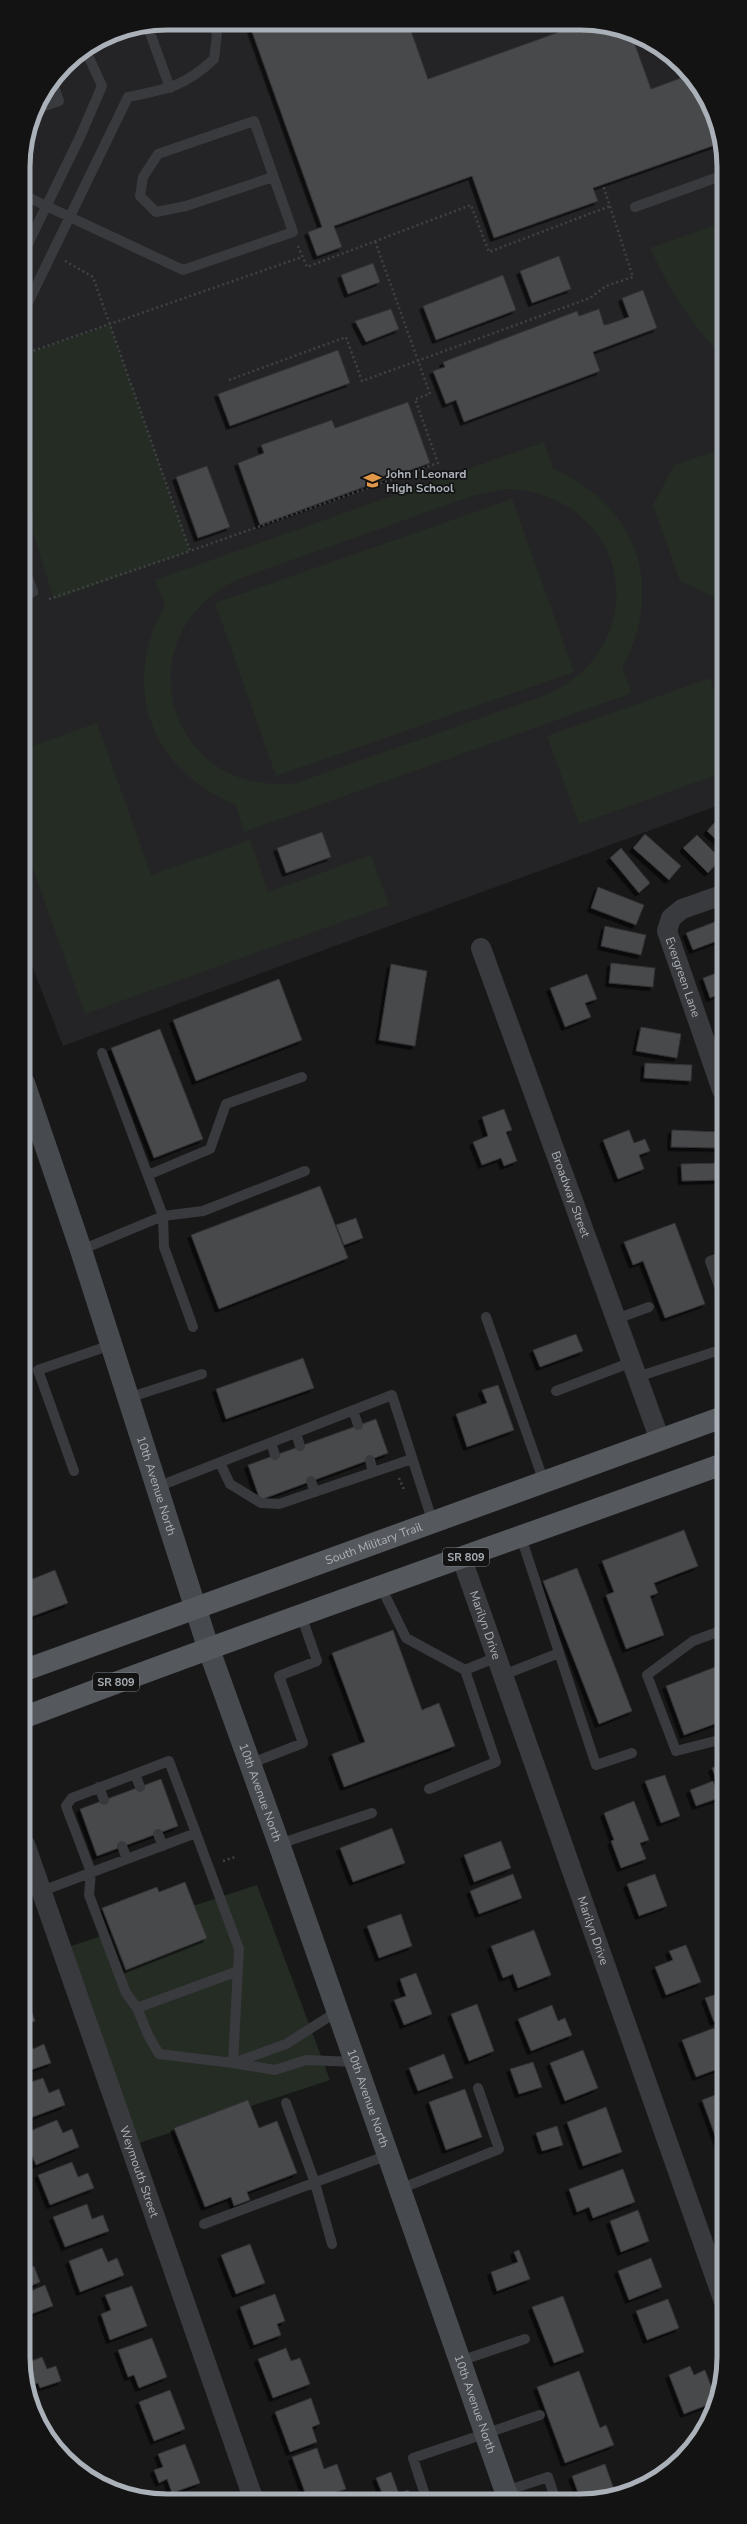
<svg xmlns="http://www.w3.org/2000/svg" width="747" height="2524" viewBox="0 0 747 2524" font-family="'Nunito Sans',sans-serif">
  <defs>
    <filter id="shadow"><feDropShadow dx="-3.5" dy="3.5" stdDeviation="0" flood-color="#0009"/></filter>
  </defs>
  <rect width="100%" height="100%" fill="#181819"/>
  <path fill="#242426" d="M167 23 608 26 652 42 682 65 709 103 721 139 722 804 63 1046 24 945 23 158 34 112 65 65 112 34Z"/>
  <path fill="#242c24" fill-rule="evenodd" d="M721 223 722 356C689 321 670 291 650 248Z
    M110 325 190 551 54 600 24 504V354Z
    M544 442 553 467 551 468C637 504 666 586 622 668L632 693 244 832 236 805C151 770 119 687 165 605L155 580ZM507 489C630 494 658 645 546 695L296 783C166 799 120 632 241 578L475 495Z
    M722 449V618L713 596 680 581 653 505 674 465Z
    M512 499 574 672 276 776 215 603Z
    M710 678 722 714V773L579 824 547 736Z
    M97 723 151 875 250 840 268 892 371 855 389 905 85 1014 24 844V749Z
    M257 1885 330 2080 130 2146 62 1949Z"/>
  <path fill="#47484c" stroke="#323235" filter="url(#shadow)" d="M265 24 409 25 428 79 559 32 556 25 608 26 637 37 633 39 651 89 689 75 709 103 721 143 593 188 598 201 494 238 472 176 334 226 342 247 317 256 308 232 322 227 251 29Z
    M559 256 571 289 532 303 520 271Z
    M373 263 380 282 348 294 341 275Z
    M503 275 516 310 436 340 423 306Z
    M643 290 657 328 593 352 600 371 464 422 456 400 446 404 433 371 445 367 443 362 577 311 579 316 599 309 604 325 609 324 629 317 622 298Z
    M391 309 399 329 366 342 355 321Z
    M338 350 350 383 230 426 218 394Z
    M408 402 430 463 260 525 238 463 264 453 261 445 332 420 335 428Z
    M207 466 230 527 198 538 176 477Z
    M721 815 722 816V845L707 831Z
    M322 832 331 857 286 873 277 848Z
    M645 834 681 866 669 880 633 848Z
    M697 835 721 859 708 873 683 848Z
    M621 848 650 883 639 893 610 858Z
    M598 887 644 905 636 925 591 908Z
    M722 919V939L693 950 686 933Z
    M605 926 646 935 641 955 601 946Z
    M611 963 655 968 653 987 609 983Z
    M391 964 427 971 415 1046 379 1040Z
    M722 971V993L710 998 703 978Z
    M587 974 597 999 585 1003 591 1017 565 1027 550 988Z
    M279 979 302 1040 196 1081 173 1020Z
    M641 1027 681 1034 677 1058 636 1051Z
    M160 1029 203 1139 154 1158 111 1048Z
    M645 1063 692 1065 691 1081 644 1078Z
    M504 1109 512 1130 506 1132 517 1161 504 1166 501 1158 482 1165 473 1142 488 1136 482 1117Z
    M629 1130 634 1143 645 1139 650 1151 639 1155 644 1169 618 1179 603 1140Z
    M672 1130 719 1132V1148L671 1147Z
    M720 1163V1180L682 1181 681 1164Z
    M320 1186 348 1258 219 1309 191 1235Z
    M356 1218 363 1238 344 1245 336 1225Z
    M675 1223 705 1304 665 1318 643 1261 633 1265 624 1242Z
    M576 1334 583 1351 540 1367 533 1350Z
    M303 1358 314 1388 226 1419 216 1389Z
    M498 1385 514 1430 467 1447 456 1414 487 1403 482 1390Z
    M376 1419 388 1453 260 1500 248 1465Z
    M684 1530 698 1566 654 1583 658 1593 650 1596 664 1635 626 1649 606 1595 614 1592 602 1561Z
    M577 1568 632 1711 599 1724 543 1581Z
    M55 1570 68 1603 25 1619V1582Z
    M393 1630 422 1710 439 1703 455 1746 344 1787 332 1754 365 1742 332 1653Z
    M723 1664V1721L684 1735 666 1686Z
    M723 1763V1795L722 1796 712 1768Z
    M665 1775 680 1816 661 1823 645 1781Z
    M161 1779 178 1826 97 1856 80 1809Z
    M713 1781 719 1798 696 1806 690 1790Z
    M634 1801 649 1840 640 1843 646 1859 621 1868 611 1841 614 1840 604 1813Z
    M392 1828 405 1863 353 1882 340 1848Z
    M501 1841 511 1868 474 1882 464 1855Z
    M513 1874 522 1898 479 1914 470 1891Z
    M655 1874 667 1906 639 1916 627 1884Z
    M185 1882 207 1938 126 1970 102 1908 157 1887 159 1892Z
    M401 1914 412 1946 379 1958 367 1926Z
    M534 1930 551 1975 518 1988 513 1974 503 1978 491 1946Z
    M686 1945 701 1982 666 1995 655 1967 673 1960 669 1951Z
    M416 1973 432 2014 404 2025 394 2000 406 1996 400 1979Z
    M723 1992V2018L714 2022 705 1998Z
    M29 2004 35 2021 25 2025V2006Z
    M477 2004 494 2051 469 2061 451 2014Z
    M552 2005 558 2021 565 2018 572 2035 531 2051 518 2019Z
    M714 2028 723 2053V2067L696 2077 682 2040Z
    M28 2036 33 2049 44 2044 51 2063 25 2072V2037Z
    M583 2050 598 2088 565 2101 550 2063Z
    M444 2054 453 2078 418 2091 409 2068Z
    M533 2062 542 2087 519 2094 510 2069Z
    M43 2078 49 2093 59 2089 65 2105 25 2120V2084Z
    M465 2089 482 2137 446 2150 429 2102Z
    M723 2092V2157L702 2100Z
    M248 2100 259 2128 277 2121 297 2173 247 2192 250 2200 234 2206 231 2197 205 2207 174 2128Z
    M606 2107 622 2152 583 2166 567 2122Z
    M57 2120 63 2133 72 2129 79 2147 36 2165 25 2140V2133Z
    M557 2126 563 2145 542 2151 536 2133Z
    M72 2162 78 2177 88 2173 94 2188 50 2205 38 2175Z
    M623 2169 635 2202 593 2218 589 2207 577 2212 569 2189Z
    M87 2204 92 2219 103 2215 109 2231 65 2247 53 2217Z
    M638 2210 649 2241 621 2252 610 2221Z
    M250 2244 265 2283 236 2294 221 2255Z
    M26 2246 32 2261 26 2264Z
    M102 2248 108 2262 117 2258 124 2275 80 2292 69 2261Z
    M519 2250 530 2279 497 2291 491 2272 518 2262 514 2252Z
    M651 2258 662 2287 629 2300 618 2271Z
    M34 2266 40 2282 26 2288V2270Z
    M45 2285 53 2306 26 2316V2293Z
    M132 2286 147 2326 110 2340 101 2314 111 2310 105 2295Z
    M275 2294 285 2321 277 2324 281 2335 254 2345 240 2307Z
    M563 2296 584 2352 554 2363 532 2307Z
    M668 2299 679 2328 647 2340 636 2311Z
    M152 2338 167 2377 139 2388 134 2375 128 2377 118 2350Z
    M286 2348 291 2361 300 2358 310 2384 273 2398 258 2359Z
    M42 2357 47 2369 56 2366 61 2381 40 2388 38 2383 27 2387 26 2363Z
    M690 2366 694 2375 705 2370 716 2399 715 2402 684 2414 669 2375Z
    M579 2371 600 2428 606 2425 614 2445 565 2463 537 2387Z
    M170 2390 185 2429 154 2441 139 2402Z
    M311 2398 320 2424 312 2427 317 2442 290 2452 275 2412Z
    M185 2444 200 2483 172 2493 167 2479 159 2483 154 2470 163 2467 158 2454Z
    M317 2448 324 2469 337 2464 346 2489 319 2498H307L292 2457Z
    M605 2464 616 2495 608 2498H580L572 2476Z
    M391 2472 399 2494 408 2490 411 2498H384L376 2478Z
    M206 2495 207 2498H196Z"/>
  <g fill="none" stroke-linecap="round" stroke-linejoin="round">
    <path stroke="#3f4245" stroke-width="2.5" stroke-dasharray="2 3" stroke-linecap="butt" d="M298 246 307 267 471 205 489 252 610 206
      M65 261 93 277 190 551 438 463 415 399 430 394 375 241
      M23 332 29 327
      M24 354 302 257
      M229 380 346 337 362 381 590 298 606 286 633 277 603 185
      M49 599 190 551
      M399 1478 405 1492
      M223 1861 235 1857"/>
    <path stroke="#393a3e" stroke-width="10" d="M148 27 170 88
      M36 109 59 101 53 84
      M23 195 183 270 293 232 254 121 158 154 143 177 140 196 156 212 186 206 273 177
      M635 207 721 176
      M23 254 80 137 102 86 86 51
      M23 313 128 97C167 89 184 87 214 59L217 34 213 23
      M24 566 33 592 24 596
      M148 1175 210 1149 226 1104 302 1077
      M81 1250 163 1216 102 1053
      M722 1257 710 1261 723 1297
      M486 1317 544 1482
      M616 1319 649 1307
      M193 1327 164 1247 163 1216 203 1211 305 1171
      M637 1377 714 1352
      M556 1391 632 1362
      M128 1398 202 1374
      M353 1410 358 1425
      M296 1433 300 1446
      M271 1443 275 1455
      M370 1460 373 1472
      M220 1463 230 1484 261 1503 279 1504 412 1459
      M74 1471 38 1370 111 1345
      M311 1481 315 1492
      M157 1487 392 1395 433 1523
      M521 1537 596 1765 632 1753
      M381 1587 406 1638 465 1670 497 1657
      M723 1630 693 1641 647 1675 676 1751 723 1739
      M503 1675 559 1653
      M249 1764 303 1743 279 1676 317 1661 301 1615
      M135 1774 140 1787
      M99 1787 104 1800
      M429 1789 496 1762 465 1670
      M158 1834 163 1846
      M279 1844 372 1813
      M122 1846 127 1859
      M42 1891 196 1833 239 1949 233 2063 159 2054 148 2035 137 2008 238 1971
      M137 2008 126 1993 89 1895 91 1872 66 1806 72 1798 169 1761 196 1833
      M338 2011 286 2044 233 2063 275 2070 306 2060 355 2062
      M286 2103 315 2183 332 2244
      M400 2189 499 2149 478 2088
      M204 2224 388 2155
      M460 2361 525 2339
      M506 2491 548 2477 555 2498
      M426 2498 413 2458 540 2415"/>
    <g stroke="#393a3e" stroke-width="20">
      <path id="s1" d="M722 895 682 909 671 918 667 931 722 1090"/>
      <path id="s2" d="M481 948 660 1440"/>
      <path id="s3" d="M462 1559 724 2302"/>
      <path id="s4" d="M25 1844 253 2498"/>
    </g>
    <path stroke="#474a4e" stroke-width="22" id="s5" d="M24 1083 81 1250 208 1647 279 1844 508 2498"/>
    <g stroke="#55585d" stroke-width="22">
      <path id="s6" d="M25 1670 723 1417"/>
      <path d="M25 1717C256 1629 490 1548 723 1464"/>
    </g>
  </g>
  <defs>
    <symbol id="school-bare" viewBox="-9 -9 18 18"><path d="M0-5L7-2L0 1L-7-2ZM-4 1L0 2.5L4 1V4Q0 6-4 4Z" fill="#e19748" stroke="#131314" stroke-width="2.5" paint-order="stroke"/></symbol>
  </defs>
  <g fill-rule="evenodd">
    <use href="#school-bare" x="360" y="468" width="25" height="25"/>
  </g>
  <g text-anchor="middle" stroke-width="3.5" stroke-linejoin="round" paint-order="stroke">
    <g fill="#131314" stroke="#7d8287" stroke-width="1">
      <rect x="443" y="1548" width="46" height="18" rx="3"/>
      <rect x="93" y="1673" width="46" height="18" rx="3"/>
    </g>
    <g font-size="11" font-weight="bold" fill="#abb1b8">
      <text x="466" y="1561">SR 809</text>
      <text x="116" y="1686">SR 809</text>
    </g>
    <g font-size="12" font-weight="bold" fill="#abb1b8" stroke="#131314" text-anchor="start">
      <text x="386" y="478">John I Leonard<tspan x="386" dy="14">High School</tspan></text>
    </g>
    <g font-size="12" fill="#abb1b8" stroke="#131314">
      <text dy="4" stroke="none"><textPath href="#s1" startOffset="119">Evergreen Lane</textPath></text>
      <text dy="4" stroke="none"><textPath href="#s2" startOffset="262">Broadway Street</textPath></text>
      <text dy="4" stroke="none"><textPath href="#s5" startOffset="424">10th Avenue North</textPath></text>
      <text dy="4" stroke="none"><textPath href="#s6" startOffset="371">South Military Trail</textPath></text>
      <text dy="4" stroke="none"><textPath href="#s3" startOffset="70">Marilyn Drive</textPath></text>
      <text dy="4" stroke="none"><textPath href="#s5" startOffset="748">10th Avenue North</textPath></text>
      <text dy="4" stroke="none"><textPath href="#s3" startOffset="394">Marilyn Drive</textPath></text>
      <text dy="4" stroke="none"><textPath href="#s5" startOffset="1072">10th Avenue North</textPath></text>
      <text dy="4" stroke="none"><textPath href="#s4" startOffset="347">Weymouth Street</textPath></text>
      <text dy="4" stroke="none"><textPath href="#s5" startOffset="1396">10th Avenue North</textPath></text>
    </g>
  </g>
  <path d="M0 0H747V2524H0ZM167 30H580A137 137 0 0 1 717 167V2357A137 137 0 0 1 580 2494H167A137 137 0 0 1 30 2357V167A137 137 0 0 1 167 30Z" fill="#131314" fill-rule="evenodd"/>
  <path fill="none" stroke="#abb1b8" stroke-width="5" d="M167 30H580A137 137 0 0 1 717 167V2357A137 137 0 0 1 580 2494H167A137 137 0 0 1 30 2357V167A137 137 0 0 1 167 30Z"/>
</svg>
